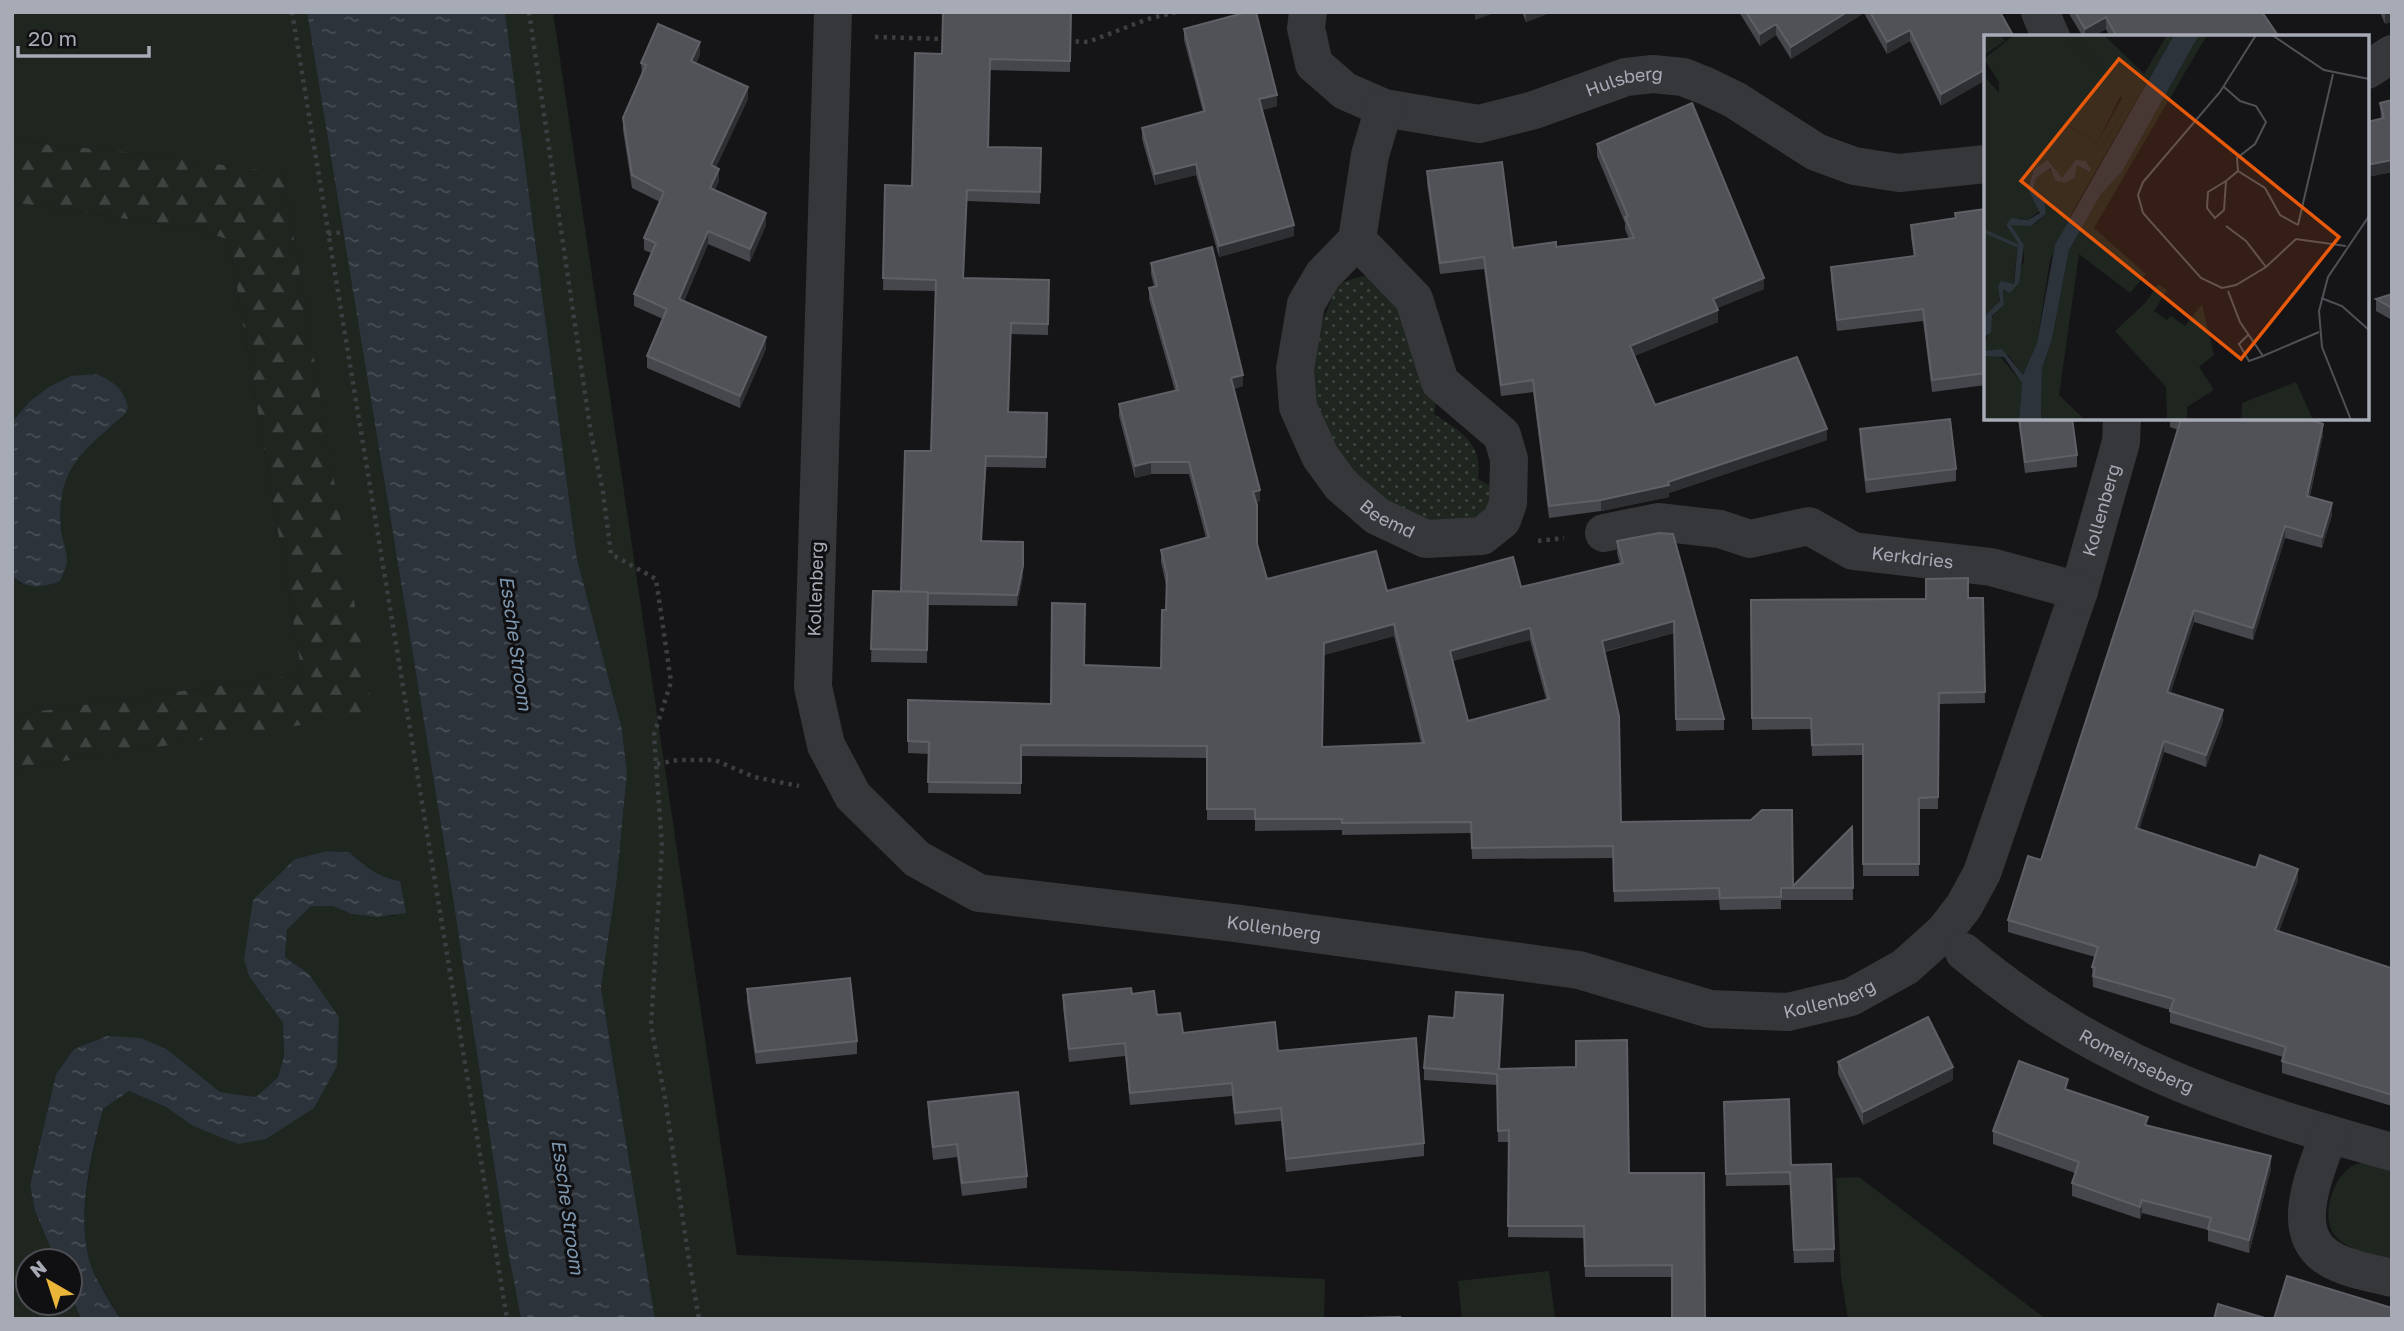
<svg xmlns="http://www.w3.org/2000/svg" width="2404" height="1331" viewBox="0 0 2404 1331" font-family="'Golos Text',sans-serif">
  <defs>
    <pattern id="forest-firs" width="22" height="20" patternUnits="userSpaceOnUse" patternTransform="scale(1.75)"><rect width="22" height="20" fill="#1f2620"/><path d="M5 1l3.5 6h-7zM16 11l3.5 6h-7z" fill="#3d433e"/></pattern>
    <pattern id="park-dots" width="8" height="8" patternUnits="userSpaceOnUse" patternTransform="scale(1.75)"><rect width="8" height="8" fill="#1f2620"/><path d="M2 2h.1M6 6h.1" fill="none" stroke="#3d433e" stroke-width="1.8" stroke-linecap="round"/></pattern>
    <pattern id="water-ripples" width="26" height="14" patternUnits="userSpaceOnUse" patternTransform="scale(1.75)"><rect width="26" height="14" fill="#2c333a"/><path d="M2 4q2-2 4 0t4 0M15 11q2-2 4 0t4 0" fill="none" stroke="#484e54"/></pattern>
  </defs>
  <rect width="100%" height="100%" fill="#151517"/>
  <path fill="#1f2620" d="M12 12H307L451 886 505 1235 521 1319H120C112 1303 100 1287 93 1271 74 1222 92 1158 103 1109L129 1091 166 1107 193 1126 266 1139 308 973 285 957 287 930 311 906H333L351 914 395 916 400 881C379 878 365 866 349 852L327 851 295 859 270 1002 283 1023 284 1056 278 1077 256 1097 220 1092 168 1050 107 1036 74 1049 56 1074 30 1185 35 1211 56 1261H28V1303H70V1293L81 1319H12V769L372 713 283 174 125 152 12 141Z
    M505 12H553L737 1255 1325 1279 1324 1319H655L601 988 617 879 627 773 622 729 577 559Z
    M12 202 201 230 229 240 302 674 12 715V576L21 584 67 562C61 531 55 499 69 469 80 448 106 431 124 415L29 402 12 422Z
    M2369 1163 2392 1168V1260C2374 1254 2342 1250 2332 1231 2322 1212 2334 1177 2352 1166 2357 1163 2363 1163 2369 1163Z
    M1859 1177 2046 1319H1848L1841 1276 1836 1178Z
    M1549 1271 1555 1319H1462L1458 1281Z"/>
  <path fill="url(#forest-firs)" d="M12 141 125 152 283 173 373 714 12 769V715L302 674 229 240 201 230 12 202Z"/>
  <path fill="url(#park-dots)" d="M1363 276 1375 280 1395 298 1436 401 1434 414C1461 432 1483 442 1478 479L1494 488 1493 499 1480 518 1443 523 1413 515 1379 498 1341 457 1315 405 1314 357 1321 325 1335 291 1343 282Z"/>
  <path fill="url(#water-ripples)" d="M307 12H505L577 559 622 729 627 773 617 879 601 988 655 1319H521L505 1235 451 886Z
    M96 374C113 381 124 389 128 408L124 415C83 451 56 468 61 528 62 539 67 550 67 561 67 567 62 575 60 581 41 588 27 590 12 576V422L29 402 49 387 71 376Z
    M327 851 349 852C365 866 379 878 400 881L406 913 378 917 351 914 333 906H311L287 930 285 957 308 973 339 1017 337 1066 314 1108 266 1139 238 1144 193 1126 166 1107 129 1091 103 1109C91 1157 74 1223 93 1271 100 1287 111 1303 120 1319H81L70 1293V1261H56L35 1211 30 1185 56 1074 74 1049 107 1036 141 1038 168 1050 220 1092 256 1097 278 1077 284 1056 283 1023 249 976 244 959 253 900 295 859Z"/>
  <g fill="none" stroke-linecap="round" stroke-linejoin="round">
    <path stroke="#3c3e42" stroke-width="4.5" stroke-dasharray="3.5 5" stroke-linecap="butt" d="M292 12 507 1319
      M529 12 591 434 603 492 611 554 656 579 671 682 654 735 662 846 651 1026 665 1098 688 1254 699 1319
      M875 37 947 39
      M1067 41 1088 42 1148 19 1176 12
      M328 234 343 232
      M1538 541 1564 538
      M657 764 678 760H715L754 777 799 786"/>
    <g stroke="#36373b" stroke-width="38">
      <path id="s1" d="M833 12 813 687 826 745 853 796 917 859 979 893 1234 923 1579 970 1710 1009 1788 1012 1851 997 1905 967 1944 932 1964 906 1982 873 2079 591 2121 442 2122 418"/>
      <path id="s2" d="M1308 12 1306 28 1314 64 1345 91 1384 108 1479 124 1534 110 1626 77 1653 74 1683 77 1706 86 1735 100 1816 152 1854 166 1899 173 1986 164"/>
      <path d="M2040 12 2051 37"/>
      <path d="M2367 70 2392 54"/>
      <path id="s3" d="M1357 240 1323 275 1306 304 1295 369 1298 407 1320 456 1341 485 1377 516 1426 539 1482 536 1502 520 1508 503 1509 459 1502 435 1440 382 1414 299 1357 240 1370 155 1384 108"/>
      <path id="s4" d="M1604 533 1658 522 1720 529 1750 539 1809 526 1853 551 1991 567 2079 591"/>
      <path id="s5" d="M1964 952C2012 992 2063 1027 2120 1055 2205 1099 2300 1126 2392 1152"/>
      <path d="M2329 1134C2316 1172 2284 1237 2334 1261 2351 1270 2373 1273 2392 1278"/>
    </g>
  </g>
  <path fill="#46474c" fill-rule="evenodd" d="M1071 12 1070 72 990 70 988 147 1041 148 1040 204 967 201 963 278 1049 280 1048 335 1011 334 1009 412 1047 413 1046 468 986 467 981 542H1023V577L1017 606 928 605 927 663 871 662 873 591H901L931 451 936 291 883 290 885 185 912 186 942 54Z
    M1522 12H1552L1526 22Z
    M1739 12H2000L1941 106 1910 41 1887 54 1864 13 1791 59 1776 35 1760 46Z
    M2068 12H2262L2279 37H2110L2106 29 2092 37H2083Z
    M2380 12H2392L2385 24Z
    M1184 29 1277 106 1262 110 1294 236 1219 257 1196 175 1155 185 1142 139V128L1203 112 1184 40Z
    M700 55 696 63 748 99 716 167 719 181 714 190 766 225 750 262 708 244 684 301 766 349 740 408 647 368V356L663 319 634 306V294L651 253 644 250V238L660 202 632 188 623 130V118L642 75 641 63Z
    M2392 100V172L2367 177V122L2381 119 2380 103Z
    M1597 144 1764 289 1717 308 1718 322 1634 356 1655 405 1827 440 1669 493V497L1601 511 1549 518 1533 392 1501 396 1484 269 1440 274 1427 183V171L1513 248 1556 247 1629 239 1625 229V223L1597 156Z
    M1986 209V385L1932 392 1923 321 1837 331 1831 279V267L1914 257 1911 237V225L1955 218V213Z
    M1151 263 1243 386 1234 389 1260 501 1256 502 1257 544 1267 579 1387 591 1521 587 1620 564 1617 553V541L1659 533 1724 719V730L1676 731 1674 633 1605 652 1621 822 1793 886 1852 827 1853 900H1781V909L1720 910 1719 900 1614 902 1613 858 1472 859 1471 833 1342 835V830L1255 831V820H1207V758L1021 756V794L928 793 929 754 908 753V700L1051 704 1084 665 1161 668 1166 610V585L1161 562V550L1206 538 1189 474H1151L1135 478 1119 416V404L1175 391 1149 299V288L1154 286 1151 274ZM1394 636 1421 743 1322 747 1324 655ZM1530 640 1546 699 1468 721 1452 661Z
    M2392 294V320L2376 311V299Z
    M2018 418H2072L2077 455V467L2025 473Z
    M2170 418H2305L2323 435 2310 496 2332 515 2322 548 2285 538 2253 640 2194 622 2170 693 2223 721 2206 767 2164 752 2139 829 2256 868 2298 880 2279 931 2391 968 2392 966V1106L2282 1073V1061L2283 1057 2170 1023V1010L2093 987 2092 967 2095 957 2008 932V920L2041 860 2134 572 2178 430 2170 427Z
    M1860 429 1956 469V481L1866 493 1860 442Z
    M1983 598 1985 703 1939 704 1938 809H1919V876H1863V755L1812 756 1811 729 1752 730 1751 600Z
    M747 989 857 1041V1054L756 1064 747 1002Z
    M1132 994 1157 1015 1183 1033 1278 1051 1424 1143V1156L1286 1172 1281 1121 1235 1125 1232 1096 1130 1105 1125 1056 1069 1062 1063 1007V995Z
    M1503 1007 1499 1069 1629 1173H1704L1672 1277H1585L1584 1238 1508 1237 1509 1142H1498L1497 1085 1424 1080V1068L1454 1018Z
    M1838 1062 1953 1080 1863 1125 1838 1074Z
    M2068 1090 2148 1125 2271 1169 2249 1253 2208 1241V1230L2142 1213 2140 1219 2072 1196V1183L2075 1173 1993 1144V1131Z
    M928 1102 1027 1176V1188L962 1196 957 1157 933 1160 928 1114Z
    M1724 1102 1791 1165 1834 1249V1262L1794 1263 1790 1185 1726 1186Z"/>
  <path fill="#2e2f32" d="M1475 12H1497L1475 20Z
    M1526 12H1552L1526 22Z
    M1847 12 1864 13 1791 59V47Z
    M2385 12H2392V22L2385 24Z
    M2106 17V29L2092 37H2085V29Z
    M1776 24V35L1760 46V34Z
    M1910 30V41L1887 54V42Z
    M700 42V55L691 74V61Z
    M1986 69V80L1941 106V94Z
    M748 87V99L711 178V165Z
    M1277 95V106L1259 111V99Z
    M2392 160V172L2367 177V165Z
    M1196 164V175L1155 185V174Z
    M719 169V181L710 201V188Z
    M766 213V225L750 262V249Z
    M1294 225V236L1219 257V246Z
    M708 231V244L679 311V299Z
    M1764 278V289L1713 310V299Z
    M1718 310V322L1630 358V346Z
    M766 337V349L740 408V396Z
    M1243 375V386L1231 390V378Z
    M2323 424V435L2307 507V496Z
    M1827 429V440L1669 493V497L1601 511V500L1668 482Z
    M1151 462V474L1135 478V466Z
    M1260 490V501L1253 503V492Z
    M2332 503V515L2322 548V537Z
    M2285 526V538L2253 640V628Z
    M1023 566V577L1017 606V595Z
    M2194 610V622L2167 704V692Z
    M1674 621V633L1602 652V641Z
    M1394 624V636L1324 655V643Z
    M1530 628V640L1450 662V651Z
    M2223 710V721L2206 767V755Z
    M2164 741V752L2136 840V828Z
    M2298 869V880L2275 942V930Z
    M1953 1067V1080L1863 1125V1112Z
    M2271 1156V1169L2249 1253V1240Z
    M2142 1200V1213L2140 1219V1207Z"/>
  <path fill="#515257" stroke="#5e6066" stroke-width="2" fill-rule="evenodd" d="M943 12H1071L1070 61 990 59 988 147 1041 148 1040 192 967 190 963 278 1049 280 1048 324 1011 323 1008 412 1047 413 1046 457 986 456 981 541 1023 542V566L1017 595 928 593V592L901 591 905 451H931L936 280 883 278 885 185 912 186 915 53 942 54Z
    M1247 12H1256L1277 95 1259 99 1294 225 1219 246 1196 164 1155 174 1142 128 1205 111 1184 29Z
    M1746 12H1847L1791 47 1776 24 1760 34Z
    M1870 12H2000L2014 37H1986V69L1941 94 1910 30 1887 42Z
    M2075 12H2262L2279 37H2117L2106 17 2085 29Z
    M658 24 700 42 691 61 748 87 711 165 719 169 710 188 766 213 750 249 708 231 679 299 766 337 740 396 647 356 667 309 634 294 656 243 644 238 664 192 632 175 623 118 646 65 641 63Z
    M2392 100V160L2367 165V122L2384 118 2380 103Z
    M1692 103 1764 278 1713 299 1718 310 1630 346 1655 405 1797 357 1827 429 1668 482 1669 485 1601 500 1549 506 1533 380 1501 385 1484 257 1440 263 1427 171 1502 162 1513 248 1556 242V247L1634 238 1625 217 1628 216 1597 144Z
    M1986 209V373L1932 380 1923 309 1837 320 1831 267 1915 256 1911 225 1956 218 1955 213Z
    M1212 247 1243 375 1231 378 1260 490 1253 492 1257 505V544L1267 579 1376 551 1387 591 1513 557 1521 587 1623 563 1617 541 1659 533 1673 534 1724 719H1676L1674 621 1602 641 1619 716 1621 822 1751 820 1762 810H1792L1793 886 1852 827 1853 888H1781V897L1720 898 1719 888 1614 891 1613 846 1472 848 1471 822 1342 823V819H1255V809H1207V746L1021 745V783L928 782 929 742 908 741V700L1051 704 1052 603 1085 604 1084 665 1161 668 1162 610H1166L1167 575 1161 550 1209 537 1189 462H1151L1135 466 1119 404 1178 390 1149 288 1157 286 1151 263ZM1394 624 1424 743 1322 747 1324 643ZM1530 628 1549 699 1468 721 1450 651Z
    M2392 294V308L2376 299Z
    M2019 418H2072L2077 455 2025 462Z
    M2179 418H2305L2323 424 2307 496 2332 503 2322 537 2285 526 2253 628 2194 610 2167 692 2223 710 2206 755 2164 741 2136 828 2256 868 2260 855 2298 869 2275 930 2391 968 2392 966V1095L2282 1061 2286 1047 2170 1011 2174 999 2093 976 2095 968 2092 967 2098 947 2008 920 2028 856 2041 860 2134 572 2181 419Z
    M1950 419 1956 469 1866 480 1860 429Z
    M1968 578V598H1983L1985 692 1939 693 1938 797 1919 798V864H1863V744L1812 745 1811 718H1752L1751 600 1926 599V579Z
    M873 591 928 592 927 650 871 649Z
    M850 978 857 1041 756 1052 747 989Z
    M1131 988 1132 994 1154 991 1157 1015 1180 1013 1183 1033 1275 1022 1278 1051 1416 1038 1424 1143 1286 1159 1281 1108 1235 1113 1232 1083 1130 1093 1125 1043 1069 1049 1063 995Z
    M1456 992 1503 995 1499 1069 1576 1067V1041L1627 1040 1629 1173H1704L1705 1319H1672V1265L1585 1266 1584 1226H1508L1509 1130 1498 1131 1497 1074 1424 1068 1429 1016 1454 1018Z
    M1928 1017 1953 1067 1863 1112 1838 1062Z
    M2019 1061 2068 1079 2065 1089 2148 1117 2145 1125 2271 1156 2249 1240 2208 1229 2211 1218 2142 1200 2140 1207 2072 1183 2079 1162 1993 1131Z
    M1018 1092 1027 1176 962 1183 957 1144 933 1147 928 1102Z
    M1789 1099 1791 1165 1831 1164 1834 1249 1794 1250 1790 1172 1726 1174 1724 1102Z
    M2287 1276 2392 1308V1319H2274Z
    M2218 1304 2268 1319H2214Z
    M1400 1317V1319H1361V1318Z"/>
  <g text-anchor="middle" stroke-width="6" stroke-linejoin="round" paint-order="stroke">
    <g font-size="18" fill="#a7abb6" stroke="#101012">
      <text dy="6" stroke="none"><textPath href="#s2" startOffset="385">Hulsberg</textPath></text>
      <text dy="6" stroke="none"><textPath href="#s1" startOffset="2404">Kollenberg</textPath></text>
      <text dy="6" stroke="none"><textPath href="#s3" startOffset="334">Beemd</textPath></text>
      <text dy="6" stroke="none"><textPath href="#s4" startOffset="320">Kerkdries</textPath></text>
      <text transform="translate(816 589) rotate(-88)" y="6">Kollenberg</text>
      <text dy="6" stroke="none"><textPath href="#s1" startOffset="1250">Kollenberg</textPath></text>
      <text dy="6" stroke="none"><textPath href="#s1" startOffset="1816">Kollenberg</textPath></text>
      <text dy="6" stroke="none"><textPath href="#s5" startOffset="205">Romeinseberg</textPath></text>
    </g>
    <g font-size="19" font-style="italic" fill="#7f98b0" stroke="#101012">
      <text transform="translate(516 643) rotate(82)" y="7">Essche Stroom</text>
      <text transform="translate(568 1207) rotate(82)" y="7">Essche Stroom</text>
    </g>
  </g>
  <g transform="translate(1984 35)">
    <rect width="385" height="385" fill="#151517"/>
    <path d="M0 0H17L21 6 0 20ZM30 0H80L137 60 113 108 82 89 116 117 148 61 88 0H120L160 39 183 0H190L90 174 66 225 53 308 39 340 24 320 0 316 7 283 20 270 19 253 27 257 40 226V210L26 190 51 189 62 179 57 163 49 155 52 143 63 133 82 148 93 130 104 137 107 134 102 126 86 132 85 138 77 143 65 125 50 135 44 154 57 175 44 185 36 183 22 190 34 208 29 252 17 246 15 269 0 282V41L15 58V47L0 24ZM215 0H223L110 193 162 239 146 258 95 219 75 360 101 385H57L58 333 68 304 85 215 117 159 138 137ZM174 249 183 255 170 276 183 285 187 281 201 291 218 269 230 320 215 332 230 355 203 372V385H183L182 352 131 296 162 267ZM14 319 38 348 35 385H0V321ZM312 347 329 385H257L258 368Z" fill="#1f2620"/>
    <path d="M80 0H88L148 61 116 117 78 94 81 89 113 108 138 63Z" fill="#1f2620"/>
    <path d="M190 0H215L138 137 117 159 85 215 68 304 58 333 57 385H35L38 348 20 322 0 321V316L18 314 39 340 53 308 71 210ZM64 125 78 143 92 125 102 126 107 134 105 137 93 130 91 142 82 148 72 146 66 133 52 143 49 155 60 166 62 179 47 191 27 190 40 210 35 248 26 258 19 254 20 270 8 281 7 297 0 302V282L16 266 14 251 17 246 30 249 34 208 22 190 27 183 44 185 56 178 44 154 50 134Z" fill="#2c333a"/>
    <path fill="none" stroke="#2c333a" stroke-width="3.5" d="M0 196 34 211"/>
    <path fill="none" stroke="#4f5157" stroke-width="2" d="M272 0 236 57 159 147 154 160 159 178 217 243 238 253 252 250 282 232 312 204 362 211M288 0 340 35 385 44M240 52 256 66 272 71 282 87 271 109 253 123 254 136 281 153 296 180 314 190M242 146 224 157 223 173 231 183 240 175 242 146 254 136M314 190 349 39M242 191 262 206 282 232M244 256 256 287 279 321 335 297M337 263 358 271 385 295M264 300 255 309 265 326 279 321M367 385 338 312 335 276 344 242 385 181"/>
    <path fill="#e8590c" fill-opacity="0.15" stroke="#e8590c" stroke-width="3.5" d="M135 24 355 202 257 324 37 146Z"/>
    <rect width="385" height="385" fill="none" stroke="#a7abb6" stroke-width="3.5"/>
  </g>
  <rect width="2404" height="1331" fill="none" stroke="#a7abb6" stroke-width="28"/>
  <g transform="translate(49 1282) rotate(321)"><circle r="33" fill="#101012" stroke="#4c4e54" stroke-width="2"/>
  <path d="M0-5L12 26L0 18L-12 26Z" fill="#eab539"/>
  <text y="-10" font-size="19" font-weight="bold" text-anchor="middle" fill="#a7abb6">N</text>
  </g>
  <path d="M18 46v10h131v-10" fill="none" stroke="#a7abb6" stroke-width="3.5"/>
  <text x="28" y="46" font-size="21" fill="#a7abb6" stroke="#101012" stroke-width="5" paint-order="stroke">20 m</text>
</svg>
